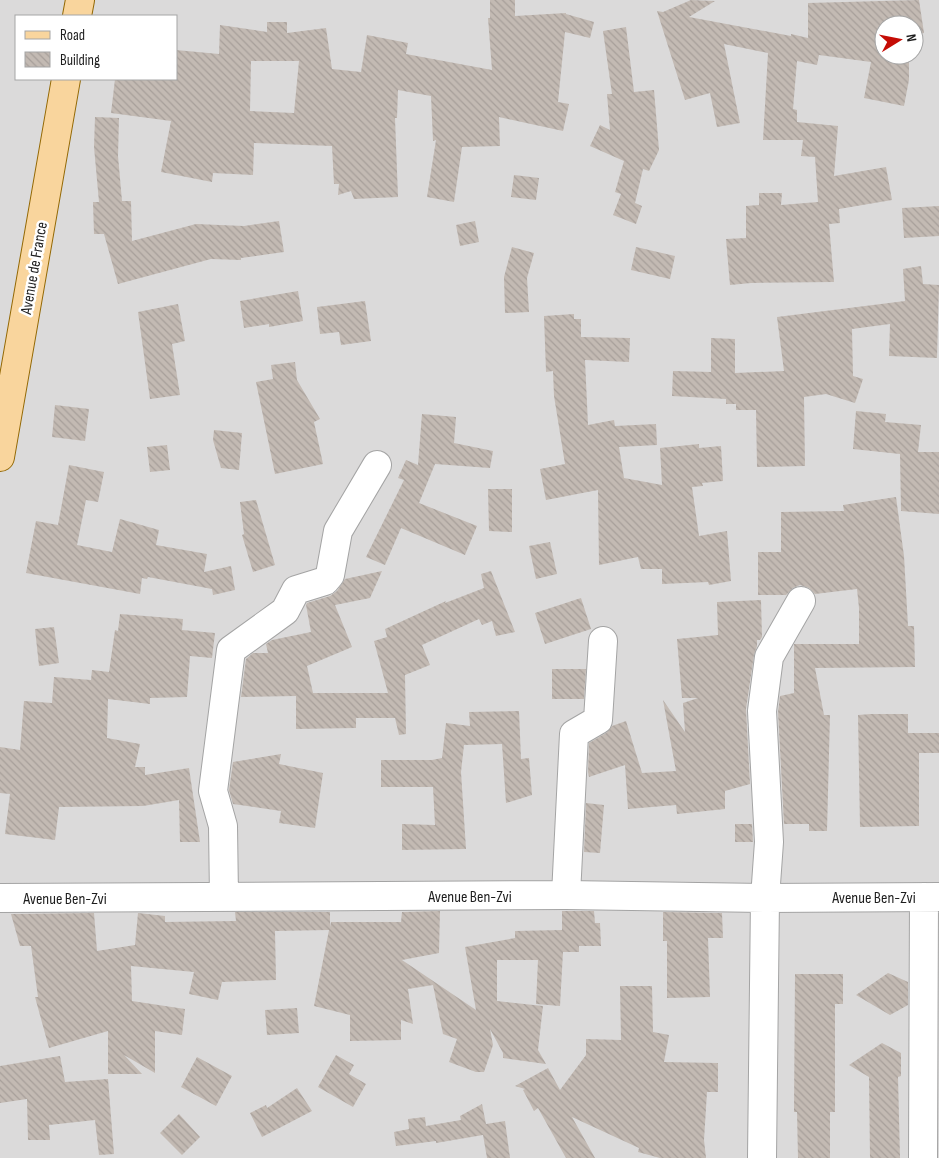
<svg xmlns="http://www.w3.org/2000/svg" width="939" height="1158" viewBox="0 0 939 1158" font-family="'Sofia Sans Condensed',sans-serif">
  <defs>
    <pattern id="building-back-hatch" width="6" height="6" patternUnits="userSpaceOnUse" patternTransform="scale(1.25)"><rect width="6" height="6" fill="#c3bab3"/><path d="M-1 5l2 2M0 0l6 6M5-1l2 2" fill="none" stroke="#a79f9a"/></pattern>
  </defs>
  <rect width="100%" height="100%" fill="#eeebe3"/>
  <path fill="#dbdada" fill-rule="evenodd" d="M0 0H939V1158H0ZM16 16H176V79H16ZM884 25H914V55H884Z"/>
  <path fill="url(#building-back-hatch)" fill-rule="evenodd" d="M490 0H515V16L566 13V14L594 22 590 38 565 32 558 102 569 104 563 131 499 117 500 146 462 147 454 202 427 197 436 140 433 141 431 96 398 90 397 118H395L398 197 354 199 351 191 338 195 339 184H334L332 146 254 143 253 175 213 173 212 182 161 172 171 121 111 113 115 79H176V50L219 54 220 25 267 32V22H287V33L326 28 332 69 361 72 367 35 408 43 406 54 492 70 488 18H490ZM251 61H299L294 113 250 111Z
    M691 0 715 1 689 17 791 36V34L808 38V3L919 0 924 33 914 35V25H884V55H909V80L904 106 864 98 871 62 819 55 817 65 797 61 793 109 797 110V122L838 126 834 176 886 167 892 200 839 209 840 223 829 224 834 282 751 283 730 285 726 239 746 238V206L759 205V193H782L781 205 818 202 815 157 801 156 803 140H763L768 53 724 44 740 123 717 127 710 93 685 100 657 11 663 12Z
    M626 27 634 92 654 90 659 150 649 171 643 169 635 203 642 206 636 224 613 215 621 194 615 192 624 161 590 146 600 125 610 130 607 94H612L603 31Z
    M95 117 119 118 118 156 122 201H131L132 241 196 224 244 226 279 221 284 252 241 258V260L211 259 118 284 104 234H94L93 202H99L94 147Z
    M514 175 539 178 536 200 511 197Z
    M939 206V236L904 238 902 208Z
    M475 221 479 242 460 246 456 225Z
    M512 247 534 253 527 278 529 312 505 313 504 277Z
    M636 247 675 256 670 279 631 270Z
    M921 266 923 284 939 285 937 358 889 356 890 324 852 329 853 376 863 379 855 403 826 394 804 397 805 466 757 467 756 410H736V404H726V399L672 396 673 371 711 372V338L735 339V373L784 371 777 317 905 301 903 269Z
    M298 291 303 321 269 327V324L244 328 240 301Z
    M365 301 371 341 341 345 339 332 320 334 317 307Z
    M178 304 185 341 172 344 180 395 150 399 138 312Z
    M574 314V319H581V337L630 338 629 362 585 360 588 425 614 420 615 426 656 424 657 445 619 447 624 478 662 485 660 448 699 444V448L721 446 723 481 702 483 703 486 692 487 699 536 727 531 731 581 709 585 708 582 662 584V569H641L638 557 599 565 598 490 546 500 540 469 565 464 554 396 553 371 546 372 544 316Z
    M295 362 297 380 320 419 314 422 323 464 275 474 256 382 273 379 271 365Z
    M55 405 89 409 85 441 52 437Z
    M856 411 886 414 885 422 921 425 918 452H939V514L901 511 900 454 853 449Z
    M422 414 456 417 454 443 493 451 490 468 435 464 419 503 477 526 465 555 401 528 385 565 366 557 404 480 398 478 406 460 418 465Z
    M214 430 242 433 239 470 221 468 213 440Z
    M167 445 170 470 150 472 147 447Z
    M69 465 104 472 98 502 86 500 77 545 112 552 120 519 159 530 156 545 207 554 204 572 231 566 235 590 213 595 212 589 148 577 147 579 142 578 140 594 26 573 36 521 58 525Z
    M488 489H512V532L489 531Z
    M896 497 904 556 908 626H914L915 667 815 668 824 715H830L827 831H809V824H784L778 712 780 696 794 693V644H859V608L857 589 815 594 809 588 800 585 793 588 786 595H758V552H781V512L844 511 843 505Z
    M256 500 275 565 253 572 242 535 244 534 240 502Z
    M550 542 557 574 536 579 529 546Z
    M382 571 370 598 335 605 352 647 307 666 313 693H388L374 641 387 637 385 629 446 601 445 603 484 588 481 574 491 571 515 632 496 636 492 621 482 625 479 619 422 645 430 665 405 675 406 734 399 735 395 718H356V728L296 729V696L241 697 246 659 253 653H268L266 644 272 640 311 632 306 605 307 603 330 596 337 591 345 579Z
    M581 598 591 629 545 644 535 613Z
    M761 600 762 637 760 640H757V646L754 655 746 709 750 784 725 791V809L677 814 676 805 628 809 625 765 589 777 588 772 589 743 606 733 612 726 626 721 642 773 676 771 663 700 685 732 683 703 698 698H682L677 639 718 635 717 602Z
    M120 614 183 619 182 630 215 633 212 658 190 656 187 697 150 698V704L108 699 107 738 140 744 135 767H145V775L189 768 200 842H180L179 800 143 806 59 807 55 840 5 834 10 794 0 793V747L20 750 24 701 52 703 54 677 91 680 92 670 109 672 115 630 118 631Z
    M54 627 59 663 39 666 35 629Z
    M552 669H586L584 699H552Z
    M519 711 521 759 529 758 532 795 506 803 502 744 464 745 461 772 466 849 402 850V824L435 825 433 787H381V760H432L442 758 446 723 470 726 469 712Z
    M871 714H908V733H939V753H919V826L860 827 858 715Z
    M281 754 279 764 323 773 315 828 279 823 281 811 233 804 229 790 233 762Z
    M586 803 604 805 600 853 584 852Z
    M735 824H752L753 842H735Z
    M440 911 439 953 402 960 476 1010 465 947 515 938V931L562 930V911H594L595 923H600L601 946H579V952H563L560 1006 536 1004 538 960H497V1001L543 1006 538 1050 546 1064 503 1058V1053L490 1029 493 1045 484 1072H476L449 1062 457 1039 443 1034 433 985 408 989 413 1024 401 1020V1040L350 1041V1015L314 1006 329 930 275 931 276 980 222 982 218 1000 189 994 194 972 131 966 132 1001 185 1009 182 1035 155 1031V1073L124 1055 142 1074H108V1031L49 1048 35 997H38L31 946H20L11 914 94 913 97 951 135 945 138 913 165 916V922L236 921 235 912H330V927L331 922H401L402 912Z
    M663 912 722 913 723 938H708L710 997 667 998V941H663Z
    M888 973 908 982V1005L890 1015 856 995Z
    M795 974H843V1004H835V1112H830V1158H798L797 1112H794Z
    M620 986H652L653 1032 669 1035 664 1062 718 1063V1092H707L704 1140 706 1158H660L638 1152 639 1148 572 1117 595 1158H566L538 1108 534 1111 523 1090 525 1089 515 1086 548 1068 560 1090 586 1055V1039L621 1040Z
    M297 1008 299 1033 267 1035 265 1010Z
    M882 1043 901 1053V1076L898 1077 900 1158H870L869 1077 849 1065Z
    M336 1055 354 1065 349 1074 366 1084 353 1107 318 1087Z
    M60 1056 65 1082 108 1079 114 1154 99 1155 95 1120 49 1125 50 1140H28L27 1099 0 1103V1066Z
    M197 1057 232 1076 216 1106 181 1087Z
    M297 1088 312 1111 262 1137 250 1113 266 1105 267 1108Z
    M482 1104 486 1124 505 1121 510 1158H487L483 1135 436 1143V1141L396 1146 394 1132 409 1129 408 1119 425 1117 426 1126 461 1120 460 1116Z
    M179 1114 200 1137 182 1155 160 1133Z"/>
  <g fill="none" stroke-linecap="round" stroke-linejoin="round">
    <defs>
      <path id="minor" d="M566 895 574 734 598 720 603 641
        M224 897 223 826 213 791 231 650 285 611 296 590 325 581 330 575 338 531 377 465
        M0 898 566 895 765 898 939 897
        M762 1158 765 898 769 842 762 711 769 657 801 601
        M923 1158 924 897"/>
      <path id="major" d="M77 16 80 0
        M0 457 66 79"/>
    </defs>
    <use href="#minor" stroke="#a4a4a4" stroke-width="30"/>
    <use href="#major" stroke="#936804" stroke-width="30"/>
    <use href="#minor" stroke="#fff" stroke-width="28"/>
    <use href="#major" stroke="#f9d59d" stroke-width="28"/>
  </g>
  <g text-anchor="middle" stroke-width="5" stroke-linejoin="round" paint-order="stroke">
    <g font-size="16" fill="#1d1d1d" stroke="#fff">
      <text transform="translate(33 268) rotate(-80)" y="6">Avenue de France</text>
      <text x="470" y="902">Avenue Ben-Zvi</text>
      <text x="874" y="903">Avenue Ben-Zvi</text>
      <text x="65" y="904">Avenue Ben-Zvi</text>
    </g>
  </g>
  <rect x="15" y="15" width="162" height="65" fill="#ffffff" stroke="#a5a5a5"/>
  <rect x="25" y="31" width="25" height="8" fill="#f9d59d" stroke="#a5a5a5"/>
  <text x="60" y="40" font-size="15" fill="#1d1d1d">Road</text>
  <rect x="25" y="52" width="25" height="15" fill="url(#building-back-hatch)" stroke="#a5a5a5"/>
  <text x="60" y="65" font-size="15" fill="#1d1d1d">Building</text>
  <g transform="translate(899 40) rotate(80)"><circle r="24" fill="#ffffff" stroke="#a5a5a5"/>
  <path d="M0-4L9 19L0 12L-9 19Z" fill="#c50c05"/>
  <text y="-8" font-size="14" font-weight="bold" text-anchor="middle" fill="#1d1d1d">N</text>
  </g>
</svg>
